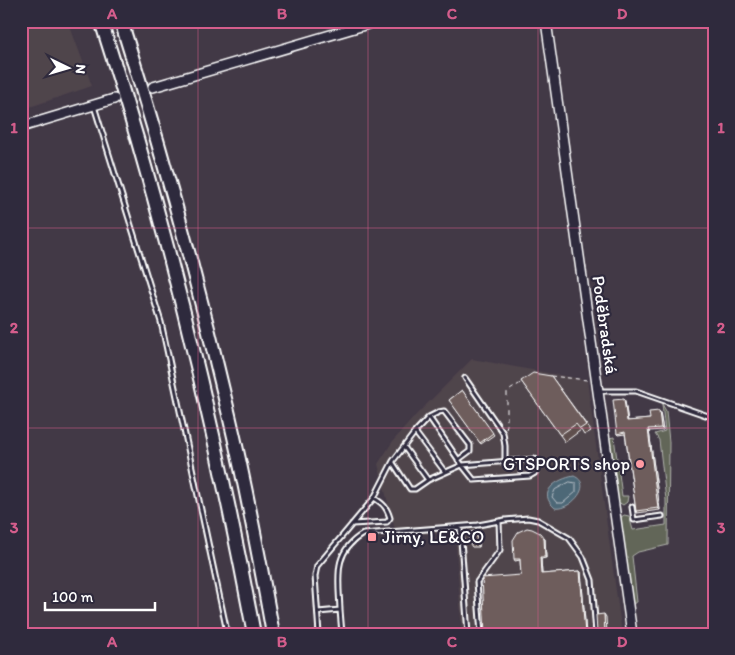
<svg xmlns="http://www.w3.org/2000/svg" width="735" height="655" viewBox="0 0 735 655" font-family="Itim,sans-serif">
  <rect width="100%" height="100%" fill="#423946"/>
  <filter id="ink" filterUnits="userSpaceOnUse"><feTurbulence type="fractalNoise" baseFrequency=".02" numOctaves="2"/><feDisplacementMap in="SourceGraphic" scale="10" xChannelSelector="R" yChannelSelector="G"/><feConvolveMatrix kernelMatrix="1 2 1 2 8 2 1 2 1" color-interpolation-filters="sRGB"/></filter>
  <g filter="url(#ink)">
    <path fill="#4f444c" d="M21 21H68L92 86 21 110Z
      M472 359 587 380 622 634H462L455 534H396L378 464 393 441 415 416Z"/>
    <path fill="#626658" stroke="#b0b2ac" d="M662 404 666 411 669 442 668 545 638 552 632 556 637 602 632 604 620 518 624 515 629 516 633 530 666 525V500L659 440 655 434 665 431Z
      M614 437 622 496H628L627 502 623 505 618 502 609 438Z"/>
    <path fill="#4e6777" stroke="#95a4ad" d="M574 476C595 485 569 511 555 508 536 492 557 479 574 476Z"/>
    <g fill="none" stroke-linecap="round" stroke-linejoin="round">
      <path stroke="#b8c2c9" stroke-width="1" d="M570 482 576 483V492L563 503H557L552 497 555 490Z"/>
      <path stroke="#95a4ad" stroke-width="2.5" d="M486 24 487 21"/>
      <path stroke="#554d58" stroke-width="9" stroke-dasharray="9 4.5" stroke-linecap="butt" d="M119 97 148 89"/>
      <defs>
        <path id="lane" d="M21 91 24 90
          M94 106 161 322 226 627V634
          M465 378 503 433 505 446V461
          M599 391H636L714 418
          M429 417 439 412 444 411 470 445V451L458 460
          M415 432 393 461V463L410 489H415L428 480 462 465 535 459 537 469 535 473 530 476 474 480 462 465 429 417 415 432 445 472
          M404 447 428 480
          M632 507 634 520 662 516
          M352 524 387 522 390 518C387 508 384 504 374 498
          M460 527 468 634
          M340 610C339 579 332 552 363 534L478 525 505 520 528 518 538 520 569 538 583 557 592 580 596 634
          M318 612 340 610 342 634
          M319 634 315 576 317 566 374 498 393 461
          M481 634 477 582 500 550 499 521"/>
        <path id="secondary" d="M546 21 632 634
          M153 87 378 21
          M21 127 114 99"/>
        <path id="highway" d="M101 21C166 222 215 427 254 634
          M121 21C162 151 198 282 229 415 246 487 260 561 273 634"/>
      </defs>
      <use href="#lane" stroke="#fff" stroke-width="7"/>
      <use href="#secondary" stroke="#fff" stroke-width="12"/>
      <use href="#highway" stroke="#fff" stroke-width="16"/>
      <path stroke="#fff" stroke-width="1" stroke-dasharray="4 4" stroke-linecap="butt" d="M551 376 587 380 588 382
        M506 428 507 425V392L522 382"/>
      <use href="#lane" stroke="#2f2a3d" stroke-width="3"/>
      <use href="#secondary" stroke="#2f2a3d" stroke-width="9"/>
      <use href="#highway" stroke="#2f2a3d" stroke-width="12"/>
    </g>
    <path fill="#5f504e" stroke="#fff" d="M551 376 591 431 584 435 581 430 565 442 521 381Z
      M462 390 494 435 481 444 449 400Z
      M624 399 625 401 628 421 650 419 660 413 663 430 649 431 660 510 637 513 636 511 625 434 618 435 617 434Z
      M477 533 480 536 479 547H472L470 544Z
      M545 539 546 558 541 559 542 574 580 571 581 572 586 634H485L521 575 520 560 515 561 514 559Z"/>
    <path fill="#4d4140" stroke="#fff" d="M624 399 625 401 628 423 627 421Z
      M659 411 660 413 663 430 661 428Z
      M648 429 649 431 660 510 658 508Z
      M477 533 480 536 479 547 477 544Z
      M544 538 545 539 546 558 545 557Z
      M540 557 541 559 542 575 541 574Z
      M580 571 581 572 586 634H585Z
      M604 614 606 617 607 634H605Z"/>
    <path fill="#6e5d5b" stroke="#fff" d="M533 373 551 376 586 425 580 429 576 424 560 435 521 381Z
      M462 390 493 433 480 443 449 400Z
      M624 399 627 421 650 419 649 412 659 411 661 428 648 429 658 508 636 511 625 432 617 434 613 400Z
      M527 528 532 529 540 533 544 538 545 557H540L541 574 580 571 585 634H485L482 578 521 575 520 559H514L513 540 518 532Z
      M473 531 477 533V544H470L468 533Z
      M604 614 605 634H597L596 615Z"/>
  </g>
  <path fill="none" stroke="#d45d8c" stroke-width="1" stroke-opacity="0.55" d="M198 21V634M368 21V634M538 21V634M21 228H714M21 428H714"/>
  <g fill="#ff9aa2" stroke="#2f2a3d" stroke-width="2">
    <circle cx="640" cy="464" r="5"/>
    <rect x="367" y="532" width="10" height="10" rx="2.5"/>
  </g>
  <g text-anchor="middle" stroke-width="4.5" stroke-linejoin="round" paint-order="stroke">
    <g font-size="18" fill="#fff" stroke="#2f2a3d">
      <text transform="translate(605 325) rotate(82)" y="6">Poděbradská</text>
    </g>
    <g font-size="18" fill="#fff" stroke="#2f2a3d" text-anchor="end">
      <text x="630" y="470">GTSPORTS shop</text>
      <text x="382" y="543" text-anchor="start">Jirny, LE&amp;CO</text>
    </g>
  </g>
  <rect width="735" height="655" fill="none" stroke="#2f2a3d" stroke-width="55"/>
  <g transform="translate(68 68) rotate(95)" stroke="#2f2a3d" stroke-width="4" paint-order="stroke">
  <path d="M0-4L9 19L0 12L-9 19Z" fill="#ffffff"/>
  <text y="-8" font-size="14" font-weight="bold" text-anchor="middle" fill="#ffffff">N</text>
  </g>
  <path d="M45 602v8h110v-8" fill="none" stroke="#ffffff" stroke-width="2.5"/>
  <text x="52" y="602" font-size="15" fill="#ffffff" stroke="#2f2a3d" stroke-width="4" paint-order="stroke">100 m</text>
  <rect x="28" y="28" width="680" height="600" fill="none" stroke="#d45d8c" stroke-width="2"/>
  <g font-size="16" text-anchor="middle" font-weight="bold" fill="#d45d8c">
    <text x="112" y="19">A</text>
    <text x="282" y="19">B</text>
    <text x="452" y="19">C</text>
    <text x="622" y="19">D</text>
    <text x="14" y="133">1</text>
    <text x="721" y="133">1</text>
    <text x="14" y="333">2</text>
    <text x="721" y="333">2</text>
    <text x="14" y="533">3</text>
    <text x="721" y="533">3</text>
    <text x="112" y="647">A</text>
    <text x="282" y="647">B</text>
    <text x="452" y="647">C</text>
    <text x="622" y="647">D</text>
  </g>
</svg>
